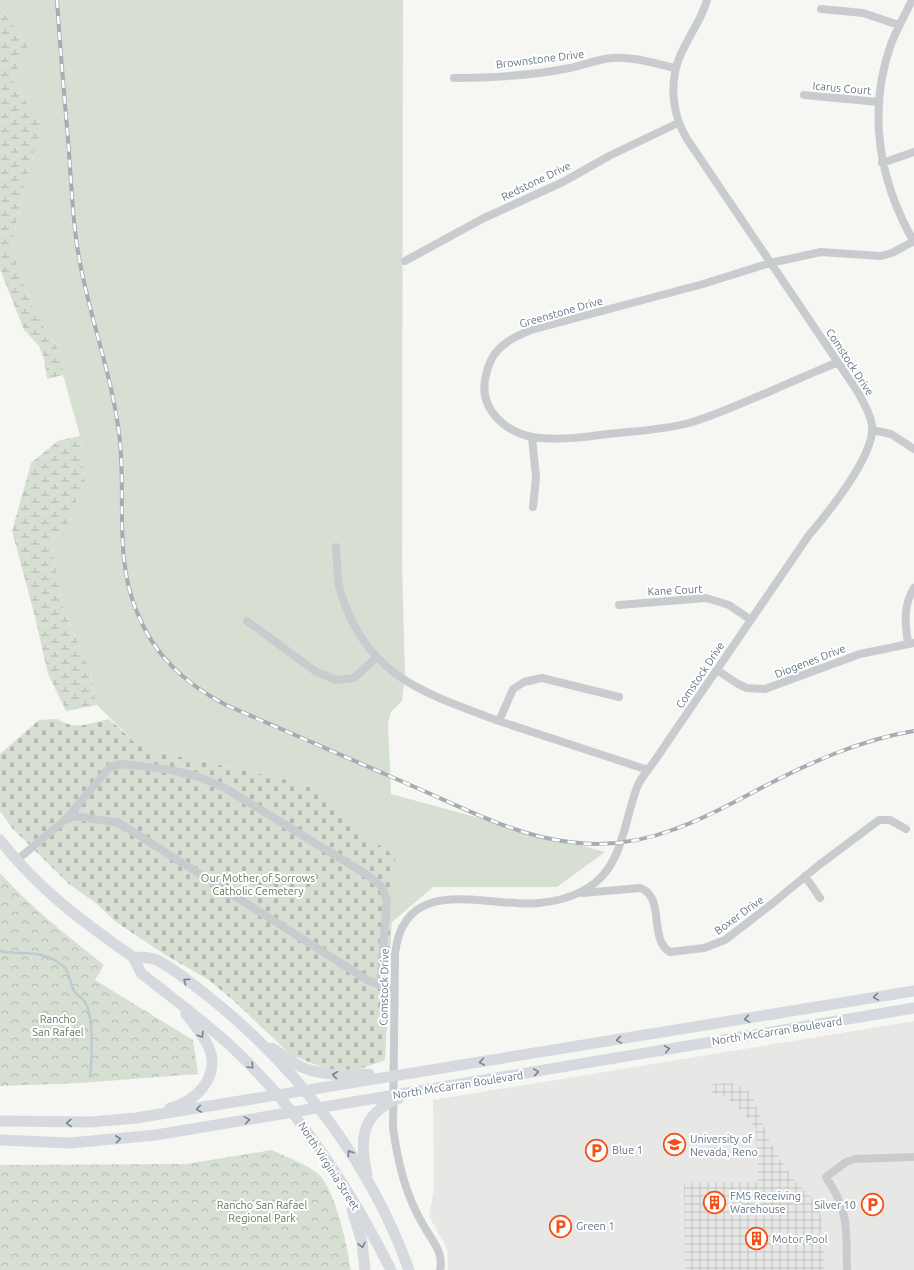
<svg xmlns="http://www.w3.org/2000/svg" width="914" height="1270" viewBox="0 0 914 1270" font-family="Ubuntu,sans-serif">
  <defs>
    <pattern id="industrial-grid" width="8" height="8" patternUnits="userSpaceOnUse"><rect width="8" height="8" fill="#e7e8e6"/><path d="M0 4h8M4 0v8" fill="none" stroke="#bfc1c0"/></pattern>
    <pattern id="wetland-marsh" width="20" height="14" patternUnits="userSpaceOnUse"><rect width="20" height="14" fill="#d7dfd3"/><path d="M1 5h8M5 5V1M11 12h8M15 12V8" fill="none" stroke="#b2b9b1"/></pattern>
    <pattern id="cemetery-stones" width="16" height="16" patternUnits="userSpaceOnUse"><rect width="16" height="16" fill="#d7dfd3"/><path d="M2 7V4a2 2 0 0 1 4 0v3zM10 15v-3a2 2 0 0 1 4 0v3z" fill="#b2b9b1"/></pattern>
    <pattern id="park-crowns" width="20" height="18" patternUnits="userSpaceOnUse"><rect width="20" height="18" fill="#d7dfd3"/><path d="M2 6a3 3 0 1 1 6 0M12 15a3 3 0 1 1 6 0" fill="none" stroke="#b2b9b1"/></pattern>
  </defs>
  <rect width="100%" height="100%" fill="#f6f7f3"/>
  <path fill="#e7e8e6" d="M914 1021V1270H448L447 1249 429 1216 434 1190 433 1100Z"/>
  <path fill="url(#industrial-grid)" d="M731 1083 744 1087 752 1095 768 1138 779 1158 795 1181 817 1203 822 1220 824 1270H685L684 1184 690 1183 758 1182 756 1128 734 1103 720 1094H712L711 1084Z"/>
  <path fill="#d7dfd3" d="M0 0H403L402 563 405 676 402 701 391 712 388 722 391 794 605 852 557 887H433L391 923 395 856 345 821 334 806 297 782 145 749 134 742 97 705 89 669 63 608 51 542 68 524 85 480 80 436 63 375 64 358 35 313 11 248 25 184 42 126 12 80 28 47 0 7Z"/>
  <path fill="url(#wetland-marsh)" d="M0 7 28 47 12 80 42 126 25 184 11 248 35 313 64 358 63 375 47 379 44 359 39 346 24 330 0 269Z
    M80 436 85 480 68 524 51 542 63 608 89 669 97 705 66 711 48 674 34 613 12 531 31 463 58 441Z"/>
  <path fill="url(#cemetery-stones)" d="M57 719C76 731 89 723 109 719L134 742 145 749 297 782 313 789 334 806 345 821 395 856 385 1060 357 1070 327 1069 291 1055 234 1001 209 980 164 954 116 922 97 904 69 884 12 828 0 811V754L39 720Z"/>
  <path fill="url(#park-crowns)" d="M0 873C31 908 68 936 104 965L95 980 193 1040 198 1074 80 1083 0 1086Z
    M272 1150C286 1157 304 1163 316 1172 336 1187 347 1247 351 1270H0V1165L186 1164Z"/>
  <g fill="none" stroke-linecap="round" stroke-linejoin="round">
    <path stroke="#becacf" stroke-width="2.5" d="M0 951C19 955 39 950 56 961 72 970 67 977 74 991 76 995 82 997 85 1002 94 1016 92 1060 90 1077"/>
    <path stroke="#c9cccf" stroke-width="8" d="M912 0C905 15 897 29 891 44 867 112 879 181 914 242
      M821 9 863 13 899 25
      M454 78C491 78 534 75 570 68 584 65 598 59 612 58 632 56 656 64 675 68
      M804 95 879 102
      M882 163 914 152
      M405 261 482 219 563 182 609 156 678 123
      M838 362C815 372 793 381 771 391 744 402 717 415 689 423 663 430 635 431 608 434 586 437 563 440 541 438 508 436 477 410 486 375 488 366 491 357 498 350 507 340 519 335 531 330L703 284 770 263 821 252 881 256 892 253 914 241
      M872 430 891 434 914 449
      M532 437 536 477 533 507
      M336 547C337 561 337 577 340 590 365 676 424 693 499 721
      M619 605 706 598 729 605 751 620
      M247 621 315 671 336 680 354 678 376 658
      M908 643C905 623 903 606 914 588
      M717 670 738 684 747 688 765 689 860 654 914 643
      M619 697 542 678 524 682 513 689 499 721 648 770
      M65 820 110 767 122 764 171 770 196 776 225 788 369 876 382 887 387 900 380 985
      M17 860 65 820 74 816 119 823 369 981 395 990
      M805 876 820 898
      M583 893 640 888C666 897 648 939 670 952L704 948 725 940 773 903 819 865 879 820H890L906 829
      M440 1270C444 1253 433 1242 425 1228 406 1197 398 1164 393 1128L395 954C404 872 486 908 539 903 560 901 580 895 596 882 624 859 625 816 638 785 641 778 648 770 653 763 665 746 676 729 688 712 728 653 769 594 809 535 828 513 876 454 872 425 870 412 862 400 856 389L687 139C672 115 669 82 680 56 689 35 700 23 707 0
      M847 1270C846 1229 850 1213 826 1177L846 1162 855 1159 914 1157"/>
    <path stroke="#d6dadf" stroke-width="11" d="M0 840C38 889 83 922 133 957 141 957 150 957 157 960 173 968 190 982 204 993 295 1064 370 1161 409 1270
      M133 957 141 973C172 998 204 1021 233 1048 300 1111 350 1188 391 1270
      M272 1048C282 1054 291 1062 301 1067 322 1076 346 1076 369 1074
      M170 1108C194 1102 217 1081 211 1054 207 1039 195 1026 186 1014
      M0 1121 91 1122 136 1118 914 991
      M0 1140 70 1143 156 1135 914 1008
      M367 1175C359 1139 361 1114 399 1098
      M352 1210 362 1242 365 1270"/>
    <defs>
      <path id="rail" d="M57 0C60 47 64 93 68 139 71 177 72 215 78 252 88 313 111 371 119 433 127 492 113 556 137 612 154 656 186 684 226 705 289 733 353 760 417 788 466 809 516 836 570 842 606 847 641 842 675 829 707 818 736 801 765 786 813 761 861 740 914 731"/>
    </defs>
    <use href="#rail" stroke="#a6acb2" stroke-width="4"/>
    <use href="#rail" stroke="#fff" stroke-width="2.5" stroke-dasharray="8" stroke-linecap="butt"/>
  </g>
  <defs><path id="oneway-chevron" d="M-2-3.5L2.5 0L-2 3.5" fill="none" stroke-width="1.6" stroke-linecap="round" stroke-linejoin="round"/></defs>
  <g stroke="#748493">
    <use href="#oneway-chevron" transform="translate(186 981) rotate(-144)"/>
    <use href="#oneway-chevron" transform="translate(876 997) rotate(171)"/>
    <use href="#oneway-chevron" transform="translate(747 1019) rotate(171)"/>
    <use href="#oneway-chevron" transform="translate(201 1035) rotate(57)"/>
    <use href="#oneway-chevron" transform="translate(619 1040) rotate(171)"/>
    <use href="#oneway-chevron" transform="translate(667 1049) rotate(-10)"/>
    <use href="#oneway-chevron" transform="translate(482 1062) rotate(170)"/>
    <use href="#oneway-chevron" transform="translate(251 1066) rotate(45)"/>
    <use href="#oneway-chevron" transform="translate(536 1072) rotate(-9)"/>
    <use href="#oneway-chevron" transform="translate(335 1075) rotate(-174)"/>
    <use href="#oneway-chevron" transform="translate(199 1109) rotate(171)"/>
    <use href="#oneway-chevron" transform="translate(247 1120) rotate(-9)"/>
    <use href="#oneway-chevron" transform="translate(69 1123) rotate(179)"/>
    <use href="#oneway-chevron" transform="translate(118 1139) rotate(-6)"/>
    <use href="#oneway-chevron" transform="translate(350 1153) rotate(-123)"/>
    <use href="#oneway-chevron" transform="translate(362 1245) rotate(77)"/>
  </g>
  <defs>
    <symbol id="university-ring" viewBox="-11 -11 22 22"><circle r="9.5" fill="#fff" stroke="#f05119" stroke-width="1.5"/><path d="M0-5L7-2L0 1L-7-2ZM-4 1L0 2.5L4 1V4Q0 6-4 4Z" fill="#f05119"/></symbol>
    <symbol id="parking-ring" viewBox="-11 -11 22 22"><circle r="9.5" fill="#fff" stroke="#f05119" stroke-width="1.5"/><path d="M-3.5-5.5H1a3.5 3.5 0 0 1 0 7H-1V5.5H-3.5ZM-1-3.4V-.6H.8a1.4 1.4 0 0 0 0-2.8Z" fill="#f05119"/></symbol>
    <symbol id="building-ring" viewBox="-11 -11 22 22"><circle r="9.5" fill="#fff" stroke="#f05119" stroke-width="1.5"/><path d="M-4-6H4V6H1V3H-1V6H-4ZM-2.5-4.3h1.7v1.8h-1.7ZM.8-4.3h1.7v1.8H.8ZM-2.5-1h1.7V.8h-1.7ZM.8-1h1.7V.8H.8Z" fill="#f05119"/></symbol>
  </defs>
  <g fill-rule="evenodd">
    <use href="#university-ring" x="662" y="1132" width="25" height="25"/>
    <use href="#parking-ring" x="584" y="1138" width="25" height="25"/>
    <use href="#building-ring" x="702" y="1190" width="25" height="25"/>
    <use href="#parking-ring" x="860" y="1192" width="25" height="25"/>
    <use href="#parking-ring" x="548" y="1214" width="25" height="25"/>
    <use href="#building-ring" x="744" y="1226" width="25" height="25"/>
  </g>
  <g text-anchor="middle" stroke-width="4" stroke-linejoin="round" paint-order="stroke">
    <g font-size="11" fill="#637586" stroke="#fff">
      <text transform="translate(540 59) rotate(-7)" y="4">Brownstone Drive</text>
      <text transform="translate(842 88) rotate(5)" y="4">Icarus Court</text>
      <text transform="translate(536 181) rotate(-26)" y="4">Redstone Drive</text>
      <text transform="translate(561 312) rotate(-16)" y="4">Greenstone Drive</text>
      <text transform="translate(850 362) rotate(57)" y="4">Comstock Drive</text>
      <text transform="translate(675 590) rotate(-3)" y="4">Kane Court</text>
      <text transform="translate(810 661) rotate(-21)" y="4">Diogenes Drive</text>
      <text transform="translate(700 675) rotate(-56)" y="4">Comstock Drive</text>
      <text transform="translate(739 915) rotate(-36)" y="4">Boxer Drive</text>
      <text transform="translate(384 987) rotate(-89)" y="4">Comstock Drive</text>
      <text transform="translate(777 1031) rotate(-9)" y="4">North McCarran Boulevard</text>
      <text transform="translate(458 1085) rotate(-9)" y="4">North McCarran Boulevard</text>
      <text transform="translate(329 1166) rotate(57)" y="4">North Virginia Street</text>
    </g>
    <g font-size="11" fill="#63785e" stroke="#fff">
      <text x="258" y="882">Our Mother of Sorrows<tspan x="258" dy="13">Catholic Cemetery</tspan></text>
      <text x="58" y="1023">Rancho<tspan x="58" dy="13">San Rafael</tspan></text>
      <text x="262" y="1209">Rancho San Rafael<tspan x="262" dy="13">Regional Park</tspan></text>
    </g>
    <g font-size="11" fill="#637586" stroke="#fff" text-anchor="start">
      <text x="690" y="1143">University of<tspan x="690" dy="13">Nevada, Reno</tspan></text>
      <text x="612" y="1154">Blue 1</text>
      <text x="730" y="1200">FMS Receiving<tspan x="730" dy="13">Warehouse</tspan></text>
      <text x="856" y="1209" text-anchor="end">Silver 10</text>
      <text x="576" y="1230">Green 1</text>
      <text x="772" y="1243">Motor Pool</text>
    </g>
  </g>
</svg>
